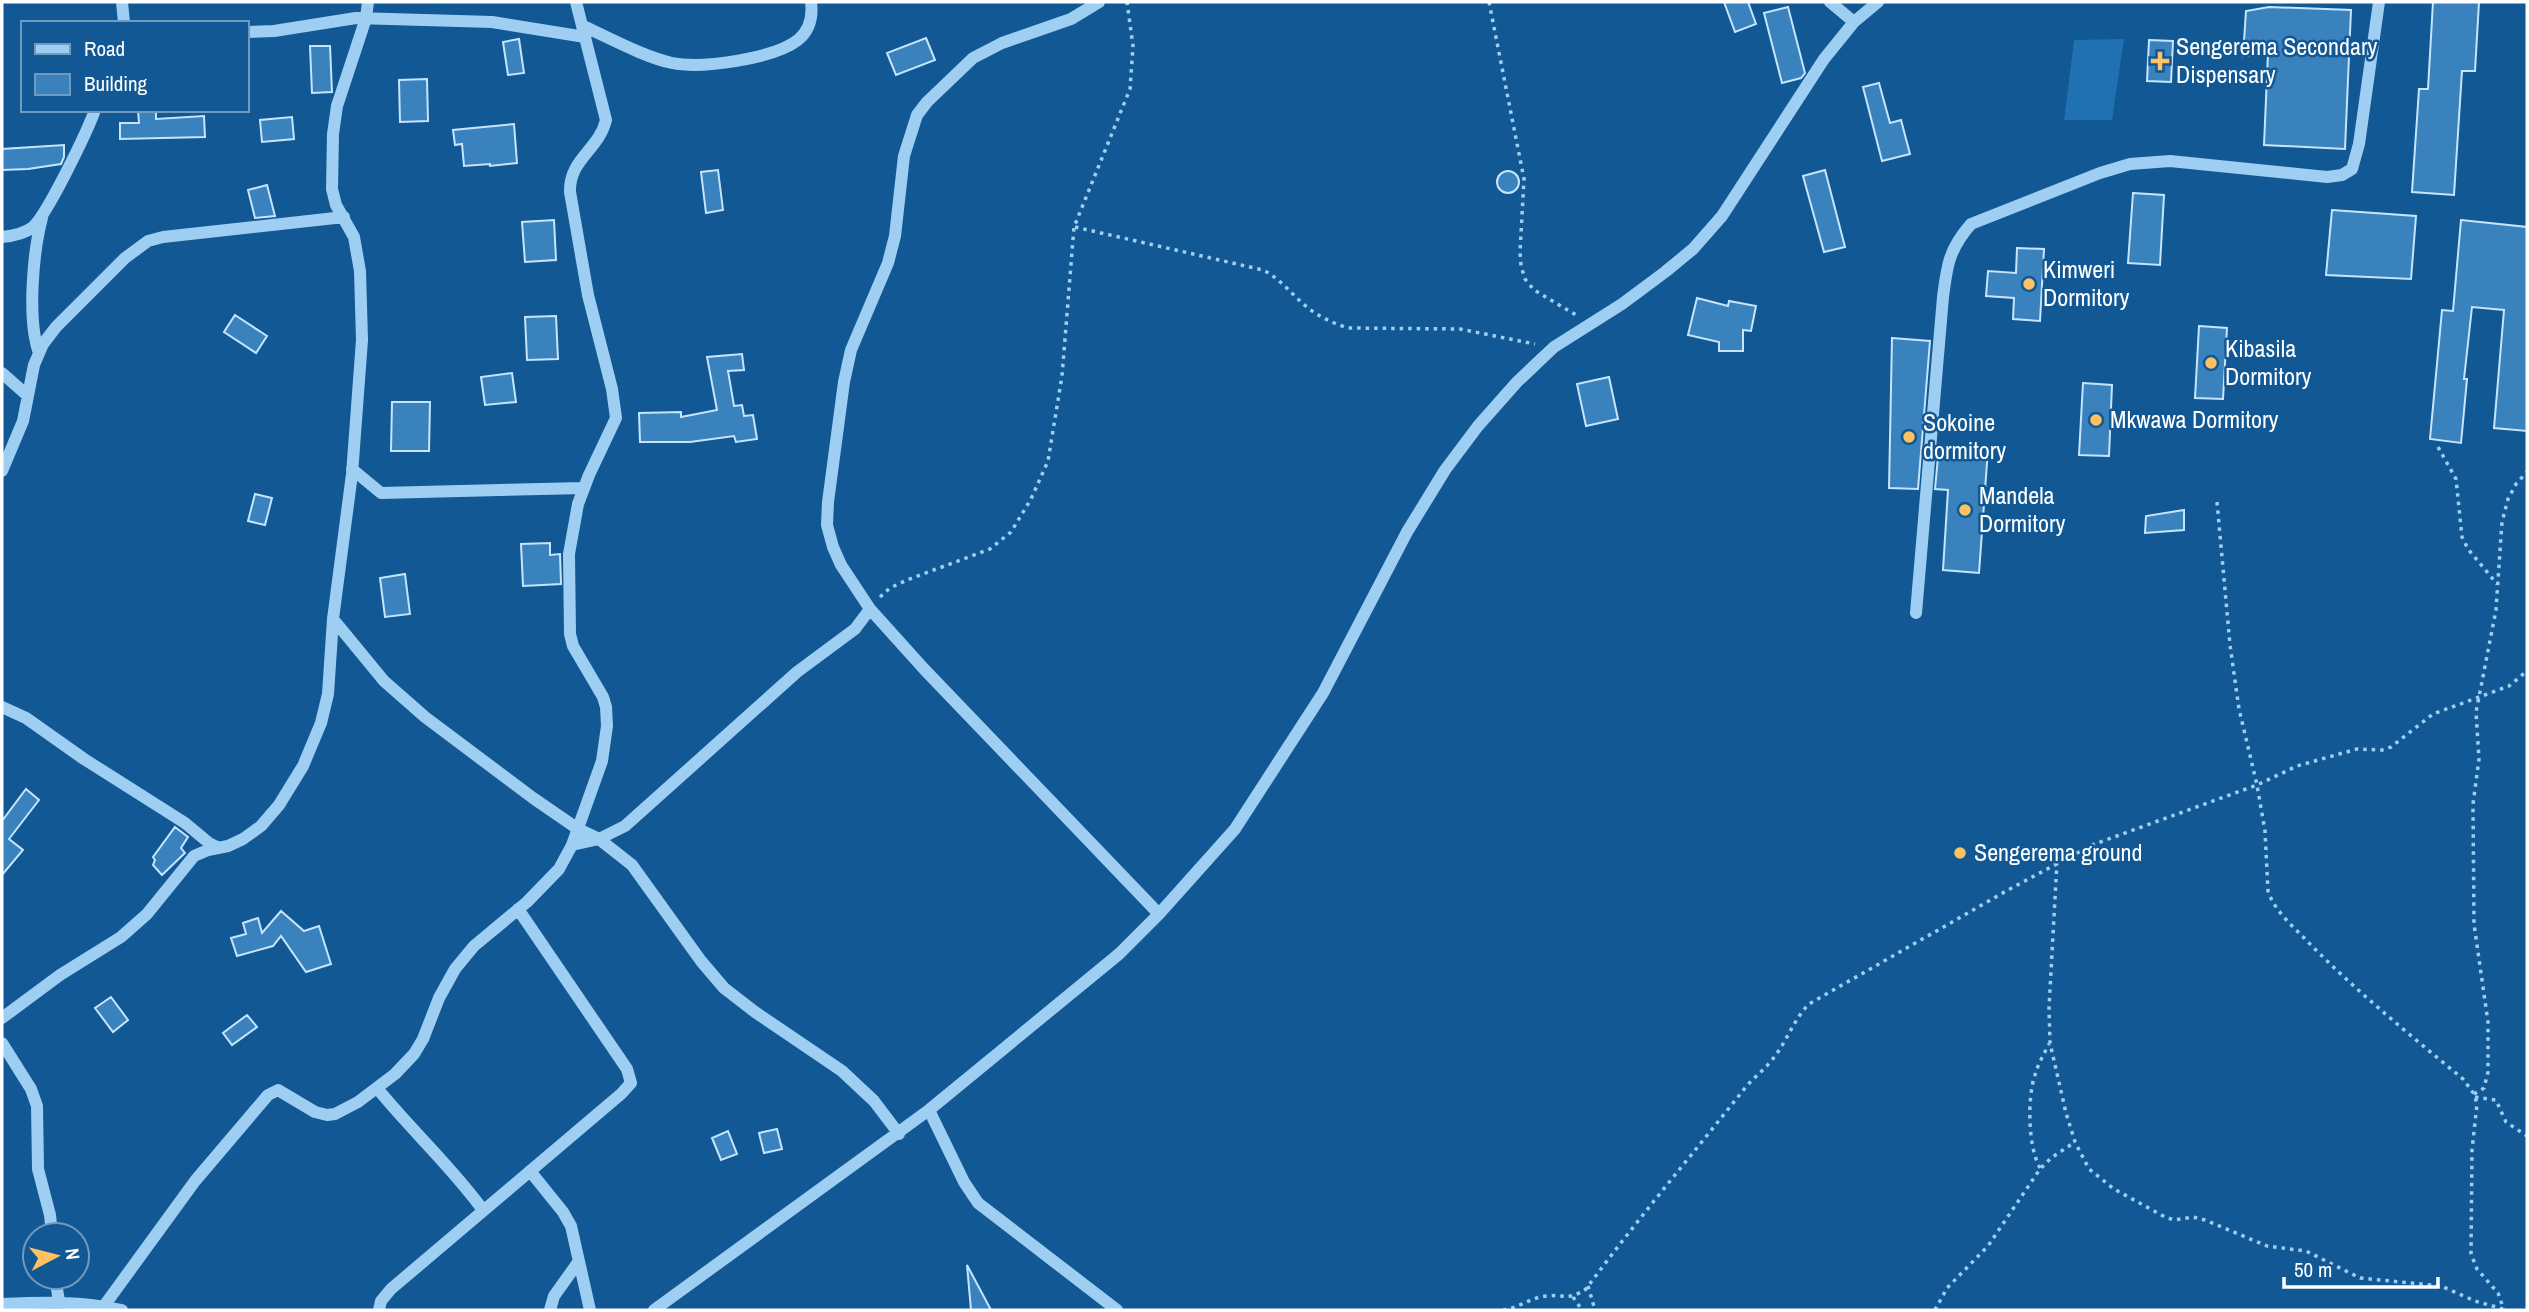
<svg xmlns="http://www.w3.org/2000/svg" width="2529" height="1312" viewBox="0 0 2529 1312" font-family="'Archivo Narrow',sans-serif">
  <rect width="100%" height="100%" fill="#115894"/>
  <path fill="#1f71b2" d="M2124 39 2112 120H2064L2074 40Z"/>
  <path fill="#3982bd" stroke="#c6e5fd" stroke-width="2" d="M1724 2H1748L1756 24 1735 32Z
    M2433 2H2479L2475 71H2462L2454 195 2412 192 2419 89H2428Z
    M1788 7 1805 73 1801 78 1782 83 1764 13Z
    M2269 7 2351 10 2345 149 2264 145 2268 53 2243 56 2246 11Z
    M926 38 935 60 896 75 887 53Z
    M519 39 524 73 508 75 503 42Z
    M2149 40 2173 41 2171 82 2147 81Z
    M310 46H330L332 92 312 93Z
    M427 79 428 121 400 122 399 80Z
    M1879 83 1890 123 1901 120 1910 154 1882 161 1863 87Z
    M138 110H156V119L204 116 205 137 120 139V123H139Z
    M292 117 294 139 262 142 260 120Z
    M514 124 517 163 490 166V164L464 166 462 144 455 145 453 130Z
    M64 145V157L61 164 28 169 2 170V149Z
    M718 170 723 210 706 213 701 172Z
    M1825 170 1845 247 1824 252 1803 176Z
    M1497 182a11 11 0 1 1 22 0a11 11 0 1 1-22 0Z
    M267 185 275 216 255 218 248 190Z
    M2133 193 2164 195 2160 265 2128 263Z
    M2332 210 2416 216 2411 279 2326 275Z
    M554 220 556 260 525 262 522 222Z
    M2461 220 2527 227V431L2494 428 2504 310 2472 307 2464 379H2467L2461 443 2430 439 2442 310 2453 311Z
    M2017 248 2044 249 2040 321 2013 319 2014 298 1986 296 1988 271 2016 273Z
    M1697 298 1728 306 1729 301 1756 306 1751 331 1743 330V351H1719V342L1688 335Z
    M235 315 267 336 256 353 224 332Z
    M556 316 558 359 527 360 525 317Z
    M2199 326 2227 328 2223 399 2195 398Z
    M1892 338 1930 341 1918 489 1889 488Z
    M742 354 744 370 728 371 734 406 742 405 744 416 753 415 757 439 736 442 734 436 690 442H640L639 413 681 412V417L717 410 707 357Z
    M512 373 516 402 485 405 481 377Z
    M1609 377 1618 419 1586 426 1577 384Z
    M2083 383 2112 385 2109 456 2079 455Z
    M392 402H430L429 451H391Z
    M1939 446 1988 449 1979 573 1943 570 1948 490 1935 489Z
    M255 494 272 498 265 525 248 521Z
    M2184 510V530L2145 533 2146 516Z
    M550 543V555L560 554 561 584 523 586 521 544Z
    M405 574 410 614 385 617 380 578Z
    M26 789 39 800 9 839 23 850 2 875V821Z
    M175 827 188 837 181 848 185 853 162 875 153 865 155 860 153 857Z
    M281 911 304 931 319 926 331 964 306 972 281 936 273 946 237 956 231 938 246 934 243 923 258 918 262 933Z
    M111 997 128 1020 113 1032 95 1008Z
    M247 1015 257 1027 232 1045 223 1033Z
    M777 1129 782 1149 764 1153 759 1133Z
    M728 1131 737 1154 721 1160 712 1138Z
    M967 1265 991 1310H971Z"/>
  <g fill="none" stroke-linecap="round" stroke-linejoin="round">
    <path stroke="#9fcef3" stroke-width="3.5" stroke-dasharray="3.5 5" stroke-linecap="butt" d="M1489 2 1524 179 1520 252 1521 266 1525 279 1534 290 1576 315
      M1075 227 1263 270C1281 279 1292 295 1307 307 1319 317 1333 323 1348 328L1460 329 1535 344
      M2438 447 2456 479 2462 537 2468 549 2497 584
      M2217 502 2230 645 2239 709 2257 785 2265 831 2268 891C2275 912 2293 926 2308 942 2356 991 2410 1035 2463 1079L2474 1094 2477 1104 2472 1150 2471 1254 2477 1269 2498 1293 2504 1310
      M880 597 890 588 907 580 990 549 1011 532 1031 499 1048 461 1062 376 1074 227 1130 89 1133 46 1127 2
      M2057 862 2049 1008 2050 1043 2066 1113 2075 1142 2089 1169 2114 1189 2165 1217 2174 1220 2193 1217 2205 1220 2267 1246 2306 1251 2360 1278 2441 1286 2475 1301 2503 1309
      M2474 1094 2484 1088 2488 1072V1022L2474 924 2473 804 2479 759 2476 712 2496 610 2502 522 2508 499 2516 484 2527 472
      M2475 1097 2496 1100 2506 1122 2527 1136
      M2040 1168C2028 1147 2027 1098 2035 1075 2038 1064 2044 1054 2049 1044
      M1588 1286 1595 1310
      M1573 1297 1582 1310
      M1503 1310C1519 1308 1531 1297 1547 1296 1565 1294 1568 1301 1586 1289 1636 1221 1692 1155 1745 1088 1753 1078 1763 1071 1771 1061 1786 1044 1793 1020 1809 1004L2008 890 2092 845 2257 785 2297 766 2357 749 2382 750 2391 747 2433 714 2509 686 2527 671
      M1935 1310 1947 1288 1988 1246 2040 1169 2051 1158 2075 1142"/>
    <path stroke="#9fcef3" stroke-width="12" d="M122 2 124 23
      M1099 2 1071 19 1002 43 973 58 927 102 917 115 904 156 895 236 888 263 851 350 844 382 828 502 827 525 833 547 841 565 870 609 924 669 1159 914
      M1830 2 1854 22
      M583 26C610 38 644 57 672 63 702 69 773 59 798 40 810 30 813 17 811 2
      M247 32 274 31 356 18 492 22 585 37
      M2 237C13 236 24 234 33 227 48 213 87 132 95 110
      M39 353C27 320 33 252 42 218
      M2 373 28 396
      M352 469 381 493 584 488
      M2 471 23 421 34 365 43 344 56 327 125 258 148 241 163 237 344 217
      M1916 613 1943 297C1947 265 1949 249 1971 224L2100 173 2130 164 2170 161 2327 177 2342 175 2352 169 2359 144 2379 2
      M333 619 384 681 425 717 533 798 578 829 599 839 632 865 701 961 724 988 755 1012 842 1071 874 1101 899 1134
      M2 707 26 718 84 759 185 823 209 843 219 848
      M572 845 599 839 625 826 797 672 855 629 870 609
      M2 1018 60 975 121 937 147 914 194 856 208 850 228 846 243 839 261 826 279 805 303 766 321 723 328 694 333 619 352 474 362 340 360 271 354 237 336 205 332 189 333 134 337 106 366 18 368 2
      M2 1043 31 1089 37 1106 38 1169 50 1215 52 1235
      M377 1088C411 1130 451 1166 483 1210
      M929 1110 964 1182 978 1203 1117 1310
      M530 1171 563 1212 571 1226 590 1310
      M55 1277 59 1301
      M2 1304C44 1302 81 1301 122 1310
      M104 1306 195 1181 268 1095 278 1090 315 1112 327 1115 335 1114 358 1102 395 1074 414 1054 423 1039 439 998 455 969 474 946 527 902 559 869 572 845 602 761 607 726 606 707 603 697 573 646 570 634 569 554 578 504 589 475 616 418 612 389 588 295 570 192C569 159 599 150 606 120L576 2
      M379 1310 381 1301 391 1289 621 1094 631 1083 627 1069 518 909
      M550 1310 554 1296 579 1261
      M654 1310 929 1110 1119 954 1159 914 1235 829 1323 693 1407 532 1445 470 1478 426 1517 382 1554 347 1622 304 1665 272 1693 249 1722 216 1824 59 1854 22 1878 2"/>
  </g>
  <g fill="#ffc161" stroke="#115894" stroke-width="2.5">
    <path d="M2156.5 50.5h7v7h7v7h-7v7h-7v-7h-7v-7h7z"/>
    <circle cx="2029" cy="284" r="7"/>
    <circle cx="2211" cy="363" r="7"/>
    <circle cx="2096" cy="420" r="7"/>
    <circle cx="1909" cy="437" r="7"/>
    <circle cx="1965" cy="510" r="7"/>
    <circle cx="1960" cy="853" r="7"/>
  </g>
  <g text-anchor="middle" stroke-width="5" stroke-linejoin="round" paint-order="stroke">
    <g font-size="24" fill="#fff" stroke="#115894" text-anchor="start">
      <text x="2176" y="55">Sengerema Secondary<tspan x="2176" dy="28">Dispensary</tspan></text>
      <text x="2043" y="278">Kimweri<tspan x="2043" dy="28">Dormitory</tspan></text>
      <text x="2225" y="357">Kibasila<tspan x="2225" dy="28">Dormitory</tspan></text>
      <text x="2110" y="428">Mkwawa Dormitory</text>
      <text x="1923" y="431">Sokoine<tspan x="1923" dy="28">dormitory</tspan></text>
      <text x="1979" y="504">Mandela<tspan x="1979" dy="28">Dormitory</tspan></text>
      <text x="1974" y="861">Sengerema ground</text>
    </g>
  </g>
  <rect width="2529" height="1312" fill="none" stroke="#ffffff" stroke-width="7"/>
  <rect x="21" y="21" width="228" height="91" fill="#115894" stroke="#709bbf" stroke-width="2"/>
  <rect x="35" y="44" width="35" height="10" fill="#9fcef3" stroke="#709bbf" stroke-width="2"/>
  <text x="84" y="56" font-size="21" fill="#ffffff">Road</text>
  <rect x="35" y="74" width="35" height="21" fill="#3982bd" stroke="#709bbf" stroke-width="2"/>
  <text x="84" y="91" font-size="21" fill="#ffffff">Building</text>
  <g transform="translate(56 1256) rotate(83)"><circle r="33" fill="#115894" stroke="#709bbf" stroke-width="2"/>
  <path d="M0-5L12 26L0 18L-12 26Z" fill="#ffc161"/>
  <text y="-10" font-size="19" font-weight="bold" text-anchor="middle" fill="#ffffff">N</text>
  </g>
  <path d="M2284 1277v10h154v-10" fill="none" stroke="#ffffff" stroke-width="3.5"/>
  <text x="2294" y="1277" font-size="21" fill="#ffffff" stroke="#115894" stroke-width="5" paint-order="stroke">50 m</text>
</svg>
